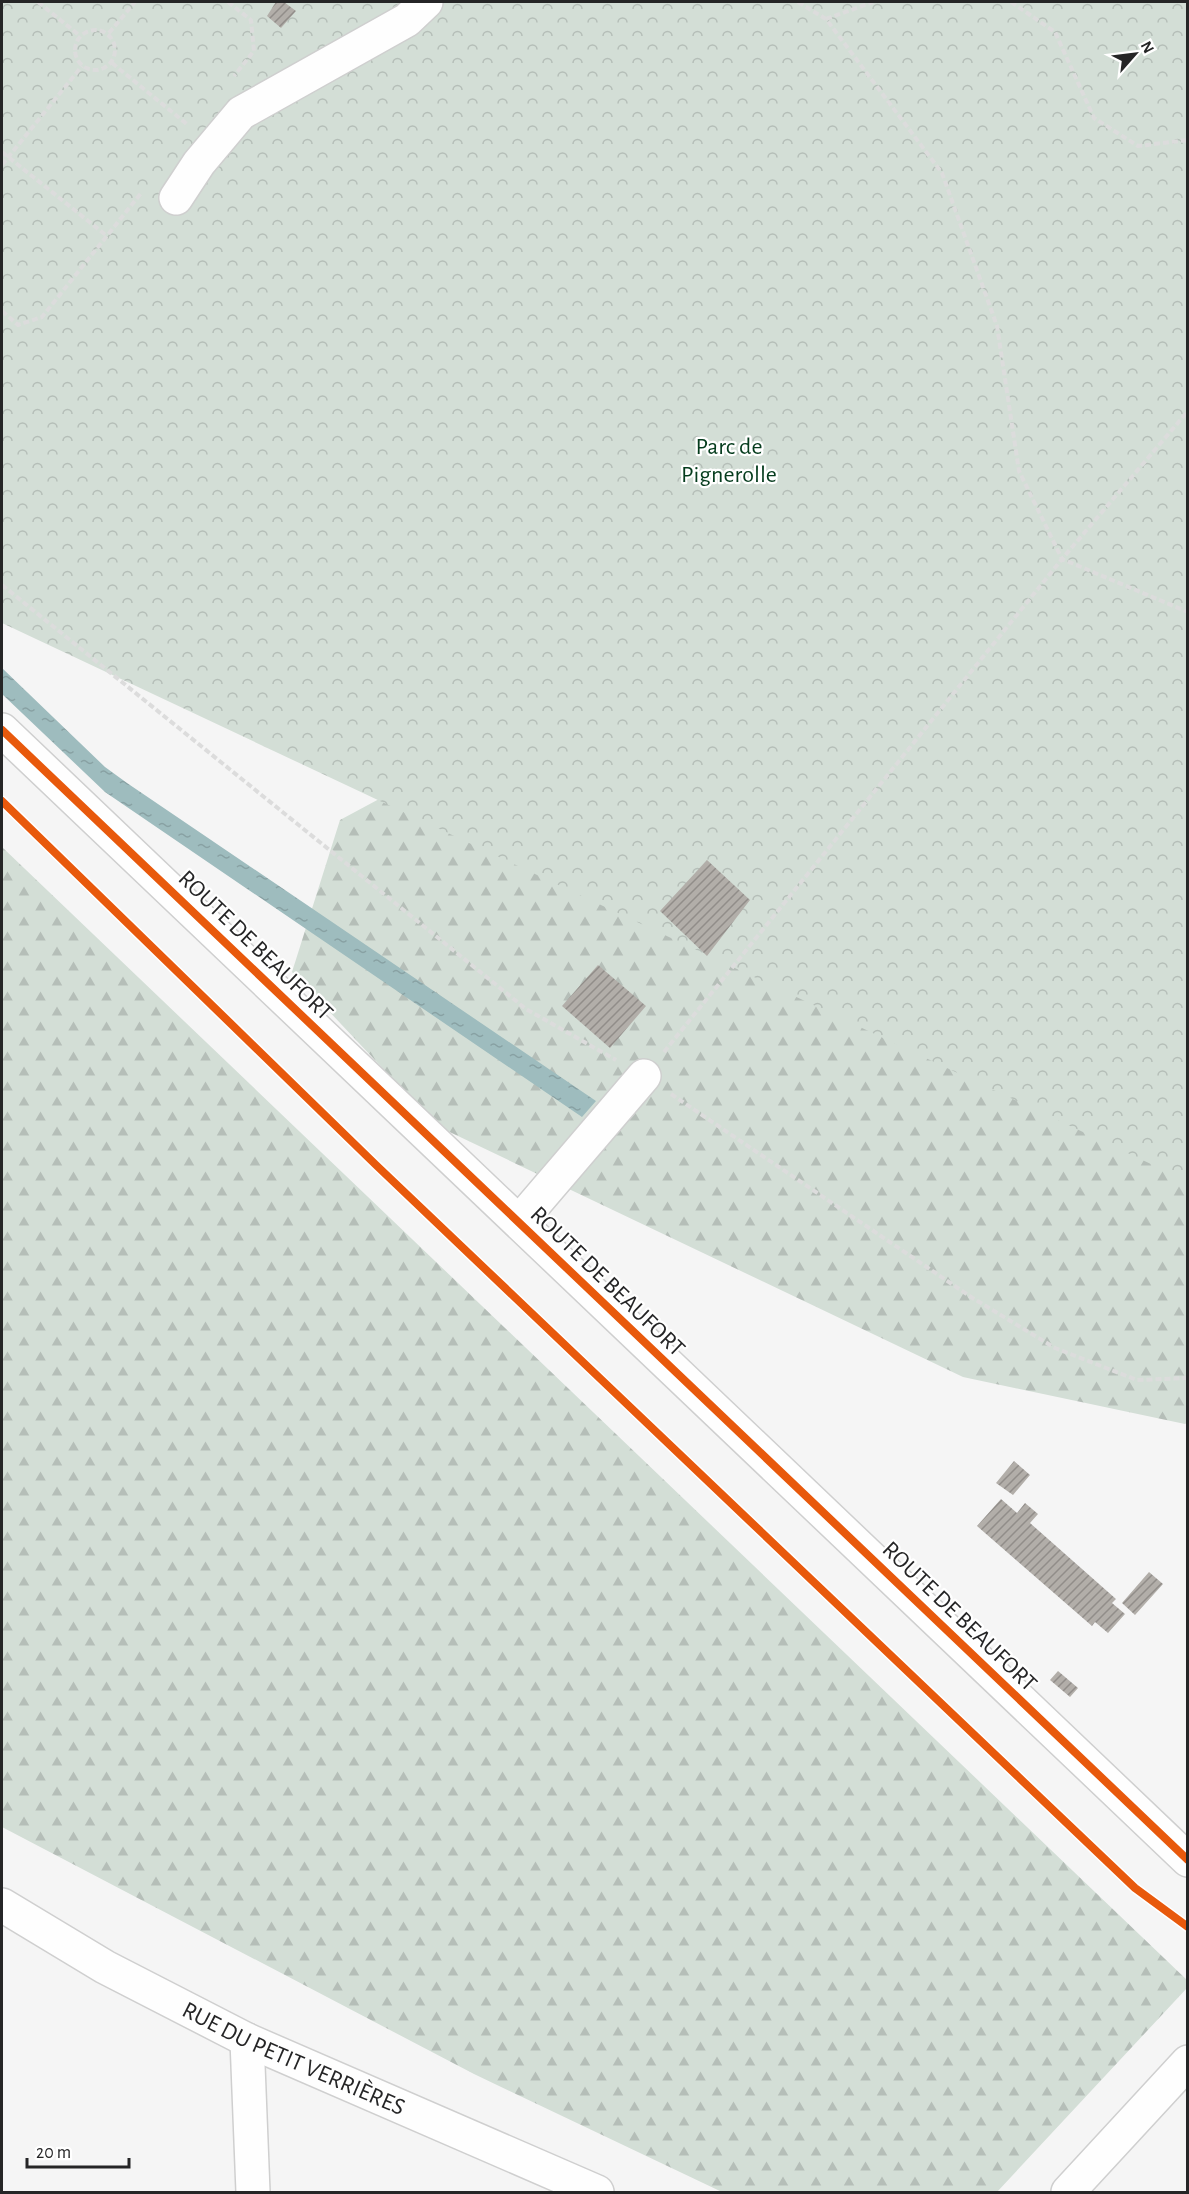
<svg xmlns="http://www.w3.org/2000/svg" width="1189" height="2194" viewBox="0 0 1189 2194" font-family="'Alegreya Sans',sans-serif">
  <defs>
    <pattern id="forest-firs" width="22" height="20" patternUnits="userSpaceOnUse" patternTransform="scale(1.5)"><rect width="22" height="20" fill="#d3ded6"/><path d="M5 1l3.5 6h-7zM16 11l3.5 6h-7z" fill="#b5beb8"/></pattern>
    <pattern id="park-crowns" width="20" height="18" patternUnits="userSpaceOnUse" patternTransform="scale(1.5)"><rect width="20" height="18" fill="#d3ded6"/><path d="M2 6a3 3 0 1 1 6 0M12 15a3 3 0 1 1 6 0" fill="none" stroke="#b5beb8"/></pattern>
    <pattern id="water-ripples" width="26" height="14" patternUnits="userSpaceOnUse" patternTransform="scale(1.5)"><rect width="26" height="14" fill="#9ebcbe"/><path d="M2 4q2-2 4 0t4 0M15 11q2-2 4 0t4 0" fill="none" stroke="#88a1a3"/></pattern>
    <pattern id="building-hatch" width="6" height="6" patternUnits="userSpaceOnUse" patternTransform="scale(1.5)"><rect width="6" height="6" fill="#b2aea9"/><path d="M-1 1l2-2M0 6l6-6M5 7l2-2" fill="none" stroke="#918d89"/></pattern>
  </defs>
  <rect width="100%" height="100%" fill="#f5f5f5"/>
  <path fill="url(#forest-firs)" d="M1187 2V1423L1185 1424 963 1377 437 1126 292 972 340 820 543 711Z
    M2 847 1187 1980V1988L997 2192H722L474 2074 2 1827Z"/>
  <path fill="url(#park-crowns)" d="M2 2H1187V1181L2 623Z"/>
  <path fill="url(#water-ripples)" d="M2 668 105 767 127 783 596 1101 582 1117 105 792 2 694Z"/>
  <path fill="url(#building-hatch)" d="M276 2H284L296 11 281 28 267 16Z
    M707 860 750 900 707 956 660 911Z
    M598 965 646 1006 610 1048 562 1006Z
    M1014 1461 1030 1475 1013 1495 996 1483Z
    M1001 1499 1017 1513 1025 1503 1038 1514 1030 1523 1116 1599 1112 1603 1125 1614 1108 1633 1095 1622 1092 1626 977 1526Z
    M1149 1572 1163 1584 1135 1615 1122 1603Z
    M1058 1671 1078 1688 1070 1697 1050 1680Z"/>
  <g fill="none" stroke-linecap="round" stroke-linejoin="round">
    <defs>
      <g id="minor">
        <path d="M176 198 199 163 241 113 407 20 426 2"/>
        <path d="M2 730 1188 1860"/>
        <path d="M519 1222 644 1076"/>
        <path id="s1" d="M2 1905 105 1967 247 2040 597 2192"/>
        <path d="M247 2040 253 2192"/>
        <path d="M1068 2192 1188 2062"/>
      </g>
    </defs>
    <use href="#minor" stroke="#cfcfcf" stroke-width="36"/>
    <path stroke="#dcdcdc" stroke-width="4" stroke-dasharray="6 3" stroke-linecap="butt" d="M38 2 79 35
      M228 2 251 20 254 51 234 76
      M798 2 826 19 942 173 997 326 1019 471 1062 559 1188 612
      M1011 2 1055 32 1094 118 1138 146 1188 140
      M826 19 873 2
      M75 50a20 20 0 1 1 40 0a20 20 0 1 1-40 0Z
      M109 33 135 2
      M112 63 188 125
      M2 152 107 236
      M2 165 82 66
      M2 311 18 325 42 317 142 192
      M2 585 526 1009 616 1060
      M664 1052 1062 559 1188 411
      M671 1094 971 1297 1055 1348 1137 1380 1188 1378"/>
    <use href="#minor" stroke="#fefefe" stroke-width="33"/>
    <defs>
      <path id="cycleway" d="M2 730 1188 1860
        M2 801 376 1165 1135 1888 1188 1927"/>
    </defs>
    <use href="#cycleway" stroke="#fff" stroke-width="11"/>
    <use href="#cycleway" stroke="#e8590c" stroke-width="8"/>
  </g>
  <g text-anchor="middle" stroke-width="4.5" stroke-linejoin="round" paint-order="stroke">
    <g font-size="24" fill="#053c1d" stroke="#fff">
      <text x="729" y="454">Parc de<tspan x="729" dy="28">Pignerolle</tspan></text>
    </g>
    <g font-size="24" fill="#252526" stroke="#fff">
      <text transform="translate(256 945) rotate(44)" y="8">ROUTE DE BEAUFORT</text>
      <text transform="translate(608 1281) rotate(44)" y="8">ROUTE DE BEAUFORT</text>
      <text transform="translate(960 1616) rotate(44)" y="8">ROUTE DE BEAUFORT</text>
      <text dy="8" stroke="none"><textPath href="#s1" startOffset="330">RUE DU PETIT VERRIÈRES</textPath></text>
    </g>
  </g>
  <rect width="1189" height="2194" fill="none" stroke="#252526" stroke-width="6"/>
  <g transform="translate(1135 54) rotate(62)" stroke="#ffffff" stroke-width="4.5" paint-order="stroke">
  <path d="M0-4.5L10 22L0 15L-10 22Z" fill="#252526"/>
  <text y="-9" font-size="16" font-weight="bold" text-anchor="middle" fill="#252526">N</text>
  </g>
  <path d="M27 2158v9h102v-9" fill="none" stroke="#252526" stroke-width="3"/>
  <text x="36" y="2158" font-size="18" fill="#252526" stroke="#ffffff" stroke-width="4.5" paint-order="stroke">20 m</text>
</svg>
